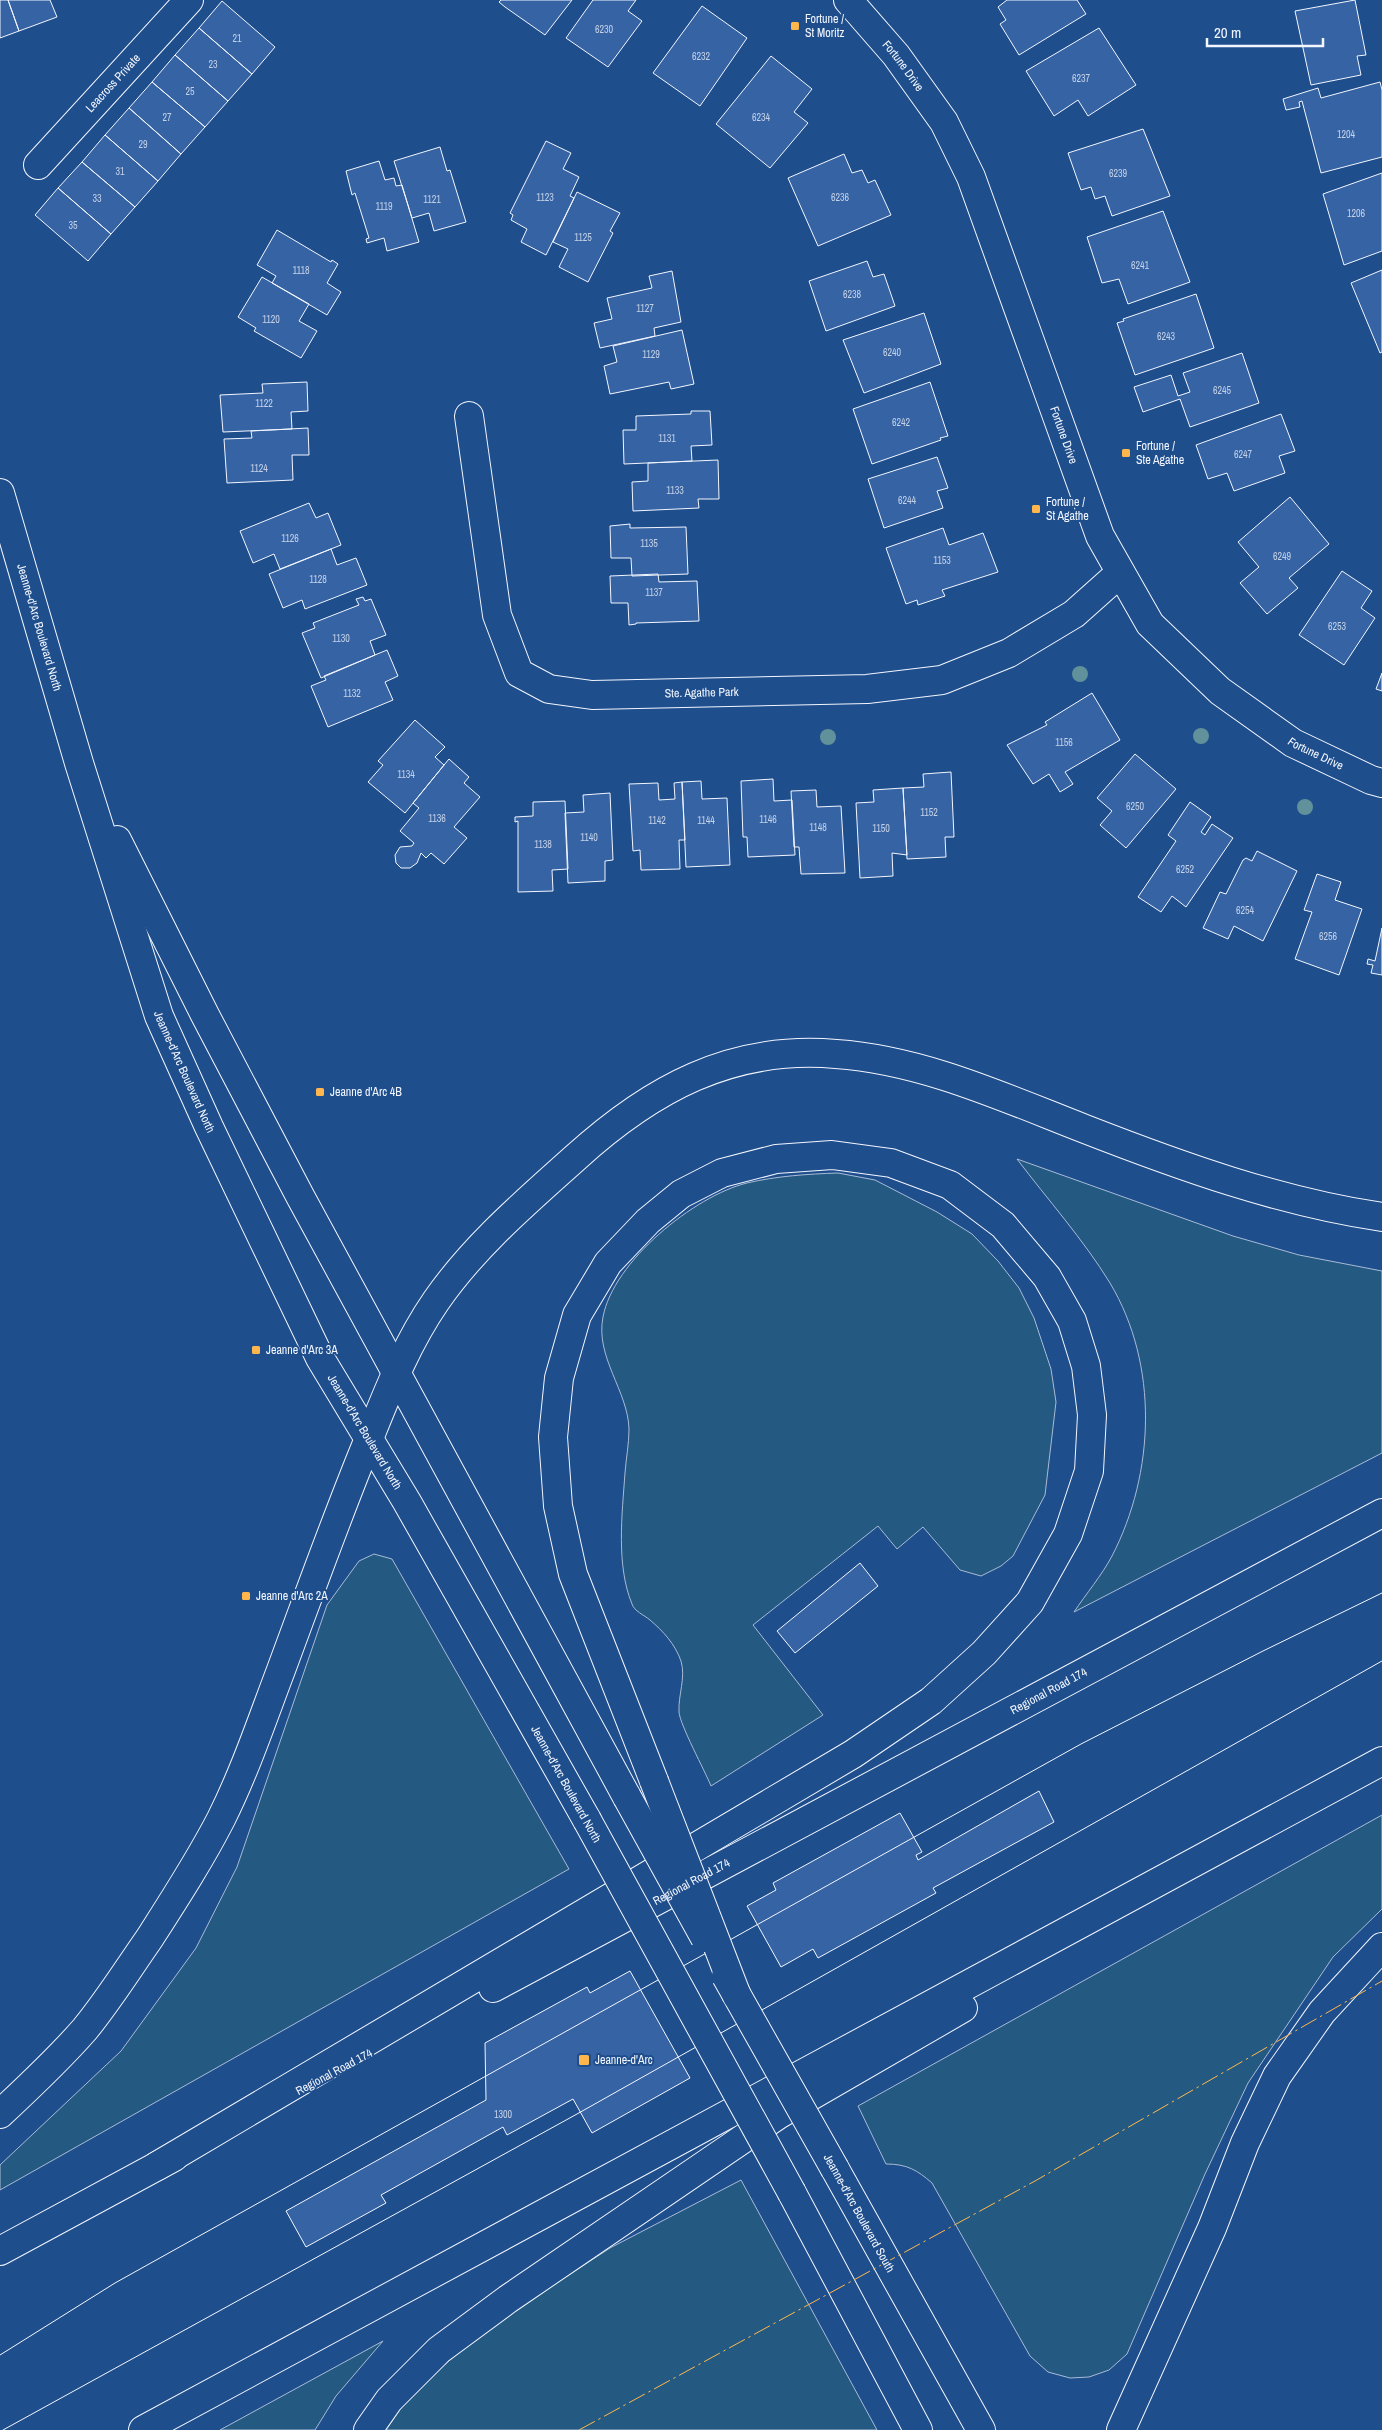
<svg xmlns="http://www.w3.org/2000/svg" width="1382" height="2430" viewBox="0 0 1382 2430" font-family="'Archivo Narrow',sans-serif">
  <rect width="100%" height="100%" fill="#1f4e8c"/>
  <path fill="#245a82" stroke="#a8bbd7" d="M1017 1159 1233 1236 1299 1255 1382 1271V1453L1074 1612C1086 1594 1102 1575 1112 1556 1155 1473 1159 1365 1110 1283 1083 1239 1048 1200 1017 1159Z
    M838 1173 875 1180 937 1212 972 1234 998 1261 1019 1288 1034 1318 1051 1369 1056 1402 1045 1495 1013 1556 1001 1566 981 1576 960 1570 923 1527 897 1549 878 1526 753 1625 823 1715 711 1786C705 1771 680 1725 679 1712 678 1695 686 1678 681 1661 675 1644 663 1631 650 1620 644 1615 634 1611 632 1604 616 1565 622 1515 625 1473 626 1459 629 1444 629 1429 628 1391 595 1357 603 1317 613 1262 694 1196 747 1183 777 1176 808 1174 838 1173Z
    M374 1554 392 1559 569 1869 0 2190V2165L121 2051 196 1948 237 1867 327 1605 359 1561Z
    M1382 1815V1909L1333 1957 1248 2083 1205 2174 1127 2354 1109 2370 1089 2377 1070 2378 1048 2372 1030 2356 932 2183C917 2170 907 2164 886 2164L858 2106Z
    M741 2180 877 2430H386L412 2392 488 2328 610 2248Z
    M383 2341 336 2396 315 2430H220Z"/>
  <path fill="#3563a3" stroke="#f2f6ff" d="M0 0H8L19 31 0 38Z
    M8 0H50L57 17 19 31Z
    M501 0H572L545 35 505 7 499 2Z
    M593 0H636L628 11 642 21 608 67 566 38Z
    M1007 0H1077L1086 14 1019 55 1000 24 1006 20 998 7Z
    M1355 0 1366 55 1357 56 1361 75 1311 85 1295 11Z
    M222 1 275 47 252 74 199 28Z
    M702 6 747 38 700 106 653 73Z
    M199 28 252 74 228 101 175 55Z
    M1099 28 1136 85 1088 116 1078 100 1054 116 1026 71Z
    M175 55 228 101 205 127 152 82Z
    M771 56 812 89 794 112 808 123 770 168 716 124Z
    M152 82 205 127 181 154 129 108Z
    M1380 82 1382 90V157L1321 173 1302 101 1299 102 1300 107 1286 110 1283 99 1318 88 1321 98Z
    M129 108 181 154 158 181 105 135Z
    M1143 129 1170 196 1112 216 1105 196 1095 199 1091 187 1081 190 1068 153Z
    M105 135 158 181 135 207 82 162Z
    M546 141 571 153 563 169 579 177 570 196 574 198 546 255 521 242 527 229 511 220 513 215 510 213Z
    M440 147 447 171 450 170 466 222 434 231 429 213 412 218 394 161Z
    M844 154 852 173 862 170 868 183 875 180 891 215 818 246 788 178Z
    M379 161 385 180 394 178 396 186 402 185 419 242 387 251 384 238 367 243 366 239 369 238 355 193 352 195 346 171Z
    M82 162 135 207 111 234 58 188Z
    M1382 173V251L1344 265 1323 194Z
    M58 188 111 234 88 261 35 215Z
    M577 192 620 213 610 231 613 233 588 282 559 267 568 249 553 242Z
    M1163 211 1190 282 1128 304 1119 279 1102 283 1087 237Z
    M277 230 331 262 332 260 338 264 327 283 341 292 327 315 272 283 276 276 257 265Z
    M867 261 873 277 884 274 895 306 826 331 809 281Z
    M1382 270V352L1380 353 1351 283Z
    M672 271 681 322 654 328 655 336 600 348 594 323 612 319 607 298 652 288 649 276Z
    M262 277 309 304 299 321 317 331 301 358 254 331 256 328 238 317Z
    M1196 294 1214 348 1135 375 1117 323 1124 321 1123 319Z
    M924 313 941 364 864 393 843 340Z
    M682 330 694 384 671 389 669 382 610 394 604 366 617 362 613 346Z
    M1242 353 1259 403 1190 427 1180 399 1143 412 1134 387 1171 375 1178 396 1190 392 1183 373Z
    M307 382 308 411 291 412 292 429 223 432 220 395 263 393 262 384Z
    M930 382 948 436 940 438 941 440 872 464 853 409Z
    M691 411H710L712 445 691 446 692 461 624 464 623 430H636V416L691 414Z
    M1281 414 1295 451 1279 456 1285 473 1234 491 1227 473 1208 479 1196 445Z
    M308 428 309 455H292L293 480 227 483 224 439 252 438 251 431Z
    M937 457 948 488 937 491 943 508 884 528 868 479Z
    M718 460 719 499H698L699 508 633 511 632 482 648 481V463Z
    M1290 497 1329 544 1289 578 1298 588 1267 614 1240 583 1259 567 1238 542Z
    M309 503 316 518 328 513 341 545 280 569 274 554 253 563 240 531Z
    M630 524V528L686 527 688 574 632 576 631 558H611L610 526Z
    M943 528 949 545 983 533 998 572 942 590 945 596 918 605 917 600 906 604 886 548Z
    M331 549 337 565 356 558 367 585 305 609 302 600 283 608 269 574Z
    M1342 571 1372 591 1361 608 1375 618 1344 665 1299 635Z
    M658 574 659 582 697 581 699 621 636 623V624L629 625 628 603H611L610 576Z
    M363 597 365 601 371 599 386 635 370 641 375 655 321 678 302 633 315 628 313 623 359 605 356 599Z
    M387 650 398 676 385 682 393 700 328 727 311 686 326 680 324 676Z
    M1382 673V691L1376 689Z
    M1092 693 1120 740 1065 772 1073 784 1060 792 1049 774 1033 784 1007 745 1047 725 1045 722Z
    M415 720 445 747 435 757 444 765 405 813 368 782 383 765 378 761Z
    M1135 754 1176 789 1126 848 1100 825 1112 811 1097 798Z
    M449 759 469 777 464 783 480 797 454 827 467 838 444 864 431 853 426 858 421 853 417 863 410 868H401L396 863 395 855 400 847 412 846 414 843 400 831 419 808 413 803Z
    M951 772 954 837H945L946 857 907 859 903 788 924 787 923 774Z
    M773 779 774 801 792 800 795 855 748 857 747 837H743L741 781Z
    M701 781 702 799 727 798 730 865 686 867 682 782Z
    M682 782 685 840H679L680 869 641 870 640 850 633 851 629 784 658 783 659 800 675 799 674 783Z
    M903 788 907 855 892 853 893 876 860 878 856 803 874 802 873 790Z
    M816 790 817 807 841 806 845 873 801 874 799 847H794L791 791Z
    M610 793 613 860 605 861V881L568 883 565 813 584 812 583 795Z
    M565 801 568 869 552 870 553 891 518 892V821L515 822V817L533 816V802Z
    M1190 802 1211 817 1201 832 1205 835 1212 824 1233 838 1186 907 1172 896 1161 912 1138 897 1176 841 1168 835Z
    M1257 851 1297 871 1263 941 1234 926 1228 939 1203 928 1220 892 1226 894 1243 860 1246 858 1252 861Z
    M1317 874 1341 882 1335 900 1362 909 1339 975 1295 959 1312 912 1304 910Z
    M1382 928V975L1371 973 1373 965 1367 964 1368 959 1375 961Z
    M860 1563 878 1586 795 1653 777 1631Z
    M1039 1791 1054 1822 933 1888 936 1893 818 1958 813 1949 781 1967 747 1906 776 1890 773 1883 900 1813 922 1852 916 1855 918 1860Z
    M630 1971 690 2078 592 2133 573 2099 507 2135 503 2127 381 2195 386 2203 306 2247 286 2211 486 2100 485 2043 587 1987 590 1993Z"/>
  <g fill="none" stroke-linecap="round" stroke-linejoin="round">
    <defs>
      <g id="minor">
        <path id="s1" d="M848 0 896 55 944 122 971 177 1100 536 1150 624 1220 691 1293 743 1371 780 1382 783"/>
        <path id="s2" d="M38 165 189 0"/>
        <path id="s3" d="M469 416 497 615 519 673 549 689 592 695 867 689 942 680 1009 653 1074 614 1120 573"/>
      </g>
      <g id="major">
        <path id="s4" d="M0 493 79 763 159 1016 209 1127 320 1358 407 1502 587 1820"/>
        <path d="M117 840 205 1015 300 1196 627 1797"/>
        <path d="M835 2169 981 2430"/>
        <path d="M792 2193 918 2430"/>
      </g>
      <g id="highway">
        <path id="s5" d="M493 1988 1382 1513"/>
        <path d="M0 2114C29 2087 59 2059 85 2029 108 2001 128 1969 149 1939 174 1900 200 1860 221 1819 245 1771 262 1720 281 1670 310 1592 338 1513 370 1436 389 1389 407 1343 436 1301 474 1246 526 1202 575 1158 651 1089 731 1045 836 1054 923 1060 1005 1098 1085 1129 1180 1166 1280 1202 1382 1217"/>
        <path d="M157 2166 853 1754 931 1701 984 1653 1030 1602 1068 1534 1089 1471 1092 1415 1086 1366 1072 1321 1047 1277 1003 1225 950 1185 891 1163 832 1155 776 1159 722 1173 681 1194 648 1221 608 1263 577 1315 559 1378 553 1437 558 1506 573 1574 654 1781"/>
        <path d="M0 2251 174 2157"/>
        <path d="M143 2430 1382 1761"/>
        <path d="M368 2430 389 2400 439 2350 508 2299 778 2115 963 2008"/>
        <path d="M1121 2430 1212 2228 1245 2143 1277 2076 1322 2012 1382 1947"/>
      </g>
    </defs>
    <use href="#minor" stroke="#f2f6ff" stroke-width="30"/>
    <use href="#major" stroke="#f2f6ff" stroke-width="30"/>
    <use href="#highway" stroke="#f2f6ff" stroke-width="30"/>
    <use href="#minor" stroke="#1f4e8c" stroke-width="28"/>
    <use href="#major" stroke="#1f4e8c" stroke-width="28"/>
    <use href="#highway" stroke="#1f4e8c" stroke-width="28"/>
    <path stroke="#f2f6ff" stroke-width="1" d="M0 2355 115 2283 1081 1744 1263 1651 1382 1593
      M3 2430 577 2114 1382 1661"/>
    <defs>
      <path id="major-bridge" d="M627 1797 705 1938
        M587 1820 792 2193
        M726 1976 835 2169"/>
      <path id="highway-bridge" d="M654 1781 737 1996"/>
    </defs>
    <use href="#major-bridge" stroke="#f2f6ff" stroke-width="30" stroke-linecap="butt"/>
    <use href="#highway-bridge" stroke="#f2f6ff" stroke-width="30" stroke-linecap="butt"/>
    <use href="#major-bridge" stroke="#1f4e8c" stroke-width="28"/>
    <use href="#highway-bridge" stroke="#1f4e8c" stroke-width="28"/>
    <path stroke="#ffb74d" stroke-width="1" stroke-dasharray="18 4 2.5 4" stroke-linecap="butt" d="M579 2430 1035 2181 1382 1981"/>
  </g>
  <g fill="#61919a">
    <circle cx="1080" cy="674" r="8"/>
    <circle cx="1201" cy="736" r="8"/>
    <circle cx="828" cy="737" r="8"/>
    <circle cx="1305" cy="807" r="8"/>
  </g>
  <g fill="#ffb74d" stroke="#1f4e8c" stroke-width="2">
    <rect x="790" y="21" width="10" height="10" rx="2.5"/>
    <rect x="1121" y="448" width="10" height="10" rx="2.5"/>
    <rect x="1031" y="504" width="10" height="10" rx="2.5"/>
    <rect x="315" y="1087" width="10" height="10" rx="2.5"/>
    <rect x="251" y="1345" width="10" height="10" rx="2.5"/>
    <rect x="241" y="1591" width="10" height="10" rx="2.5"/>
    <rect x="578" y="2054" width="12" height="12" rx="2.5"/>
  </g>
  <g text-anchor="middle" stroke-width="4" stroke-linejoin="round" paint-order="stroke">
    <g font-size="10" fill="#c3d1e8">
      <text x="604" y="33">6230</text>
      <text x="237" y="42">21</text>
      <text x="701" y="60">6232</text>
      <text x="213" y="68">23</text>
      <text x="1081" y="82">6237</text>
      <text x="190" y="95">25</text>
      <text x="167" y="121">27</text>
      <text x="761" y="121">6234</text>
      <text x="1346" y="138">1204</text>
      <text x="143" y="148">29</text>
      <text x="120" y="175">31</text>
      <text x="1118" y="177">6239</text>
      <text x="545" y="201">1123</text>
      <text x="840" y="201">6236</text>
      <text x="97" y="202">33</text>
      <text x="432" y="203">1121</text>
      <text x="384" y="210">1119</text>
      <text x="1356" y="217">1206</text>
      <text x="73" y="229">35</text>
      <text x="583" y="241">1125</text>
      <text x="1140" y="269">6241</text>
      <text x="301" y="274">1118</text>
      <text x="852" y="298">6238</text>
      <text x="645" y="312">1127</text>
      <text x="271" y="323">1120</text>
      <text x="1166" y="340">6243</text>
      <text x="892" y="356">6240</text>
      <text x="651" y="358">1129</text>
      <text x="1222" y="394">6245</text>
      <text x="264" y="407">1122</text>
      <text x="901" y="426">6242</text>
      <text x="667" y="442">1131</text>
      <text x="1243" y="458">6247</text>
      <text x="259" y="472">1124</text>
      <text x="675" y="494">1133</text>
      <text x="907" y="504">6244</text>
      <text x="290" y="542">1126</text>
      <text x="649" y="547">1135</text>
      <text x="1282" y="560">6249</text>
      <text x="942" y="564">1153</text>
      <text x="318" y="583">1128</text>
      <text x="654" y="596">1137</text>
      <text x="1337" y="630">6253</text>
      <text x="341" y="642">1130</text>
      <text x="352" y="697">1132</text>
      <text x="1064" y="746">1156</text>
      <text x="406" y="778">1134</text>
      <text x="1135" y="810">6250</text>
      <text x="929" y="816">1152</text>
      <text x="437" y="822">1136</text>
      <text x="768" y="823">1146</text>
      <text x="657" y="824">1142</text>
      <text x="706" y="824">1144</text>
      <text x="818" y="831">1148</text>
      <text x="881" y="832">1150</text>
      <text x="589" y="841">1140</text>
      <text x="543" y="848">1138</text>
      <text x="1185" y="873">6252</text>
      <text x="1245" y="914">6254</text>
      <text x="1328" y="940">6256</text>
      <text x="503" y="2118">1300</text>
    </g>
    <g font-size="12" fill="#f2f6ff" stroke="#1f4e8c" text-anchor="start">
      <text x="805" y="23">Fortune /<tspan x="805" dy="14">St Moritz</tspan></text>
      <text x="1136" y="450">Fortune /<tspan x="1136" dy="14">Ste Agathe</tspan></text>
      <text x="1046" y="506">Fortune /<tspan x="1046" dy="14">St Agathe</tspan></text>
      <text x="330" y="1096">Jeanne d'Arc 4B</text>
      <text x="266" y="1354">Jeanne d'Arc 3A</text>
      <text x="256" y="1600">Jeanne d'Arc 2A</text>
      <text x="595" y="2064">Jeanne-d'Arc</text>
    </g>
    <g font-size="12" fill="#f2f6ff" stroke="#1f4e8c">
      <text dy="4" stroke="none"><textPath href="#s1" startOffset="86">Fortune Drive</textPath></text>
      <text dy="4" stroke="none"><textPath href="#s2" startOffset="111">Leacross Private</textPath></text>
      <text dy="4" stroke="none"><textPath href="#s1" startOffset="491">Fortune Drive</textPath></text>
      <text dy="4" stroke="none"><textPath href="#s4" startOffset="140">Jeanne-d'Arc Boulevard North</textPath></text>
      <text dy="4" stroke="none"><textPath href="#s3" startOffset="450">Ste. Agathe Park</textPath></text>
      <text dy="4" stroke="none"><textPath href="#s1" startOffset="911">Fortune Drive</textPath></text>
      <text dy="4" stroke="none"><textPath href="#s4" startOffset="608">Jeanne-d'Arc Boulevard North</textPath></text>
      <text dy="4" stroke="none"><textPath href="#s4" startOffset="1011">Jeanne-d'Arc Boulevard North</textPath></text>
      <text dy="4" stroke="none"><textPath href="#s5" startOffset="630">Regional Road 174</textPath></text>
      <text transform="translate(566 1784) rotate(61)" y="4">Jeanne-d'Arc Boulevard North</text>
      <text dy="4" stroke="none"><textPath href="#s5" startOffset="225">Regional Road 174</textPath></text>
      <text transform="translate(334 2072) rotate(-28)" y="4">Regional Road 174</text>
      <text transform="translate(859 2213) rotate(61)" y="4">Jeanne-d'Arc Boulevard South</text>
    </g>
  </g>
  <path d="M1207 38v8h116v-8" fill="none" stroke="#f2f6ff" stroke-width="2.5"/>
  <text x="1214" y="38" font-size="15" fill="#f2f6ff" stroke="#1f4e8c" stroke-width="4" paint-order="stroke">20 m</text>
</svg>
